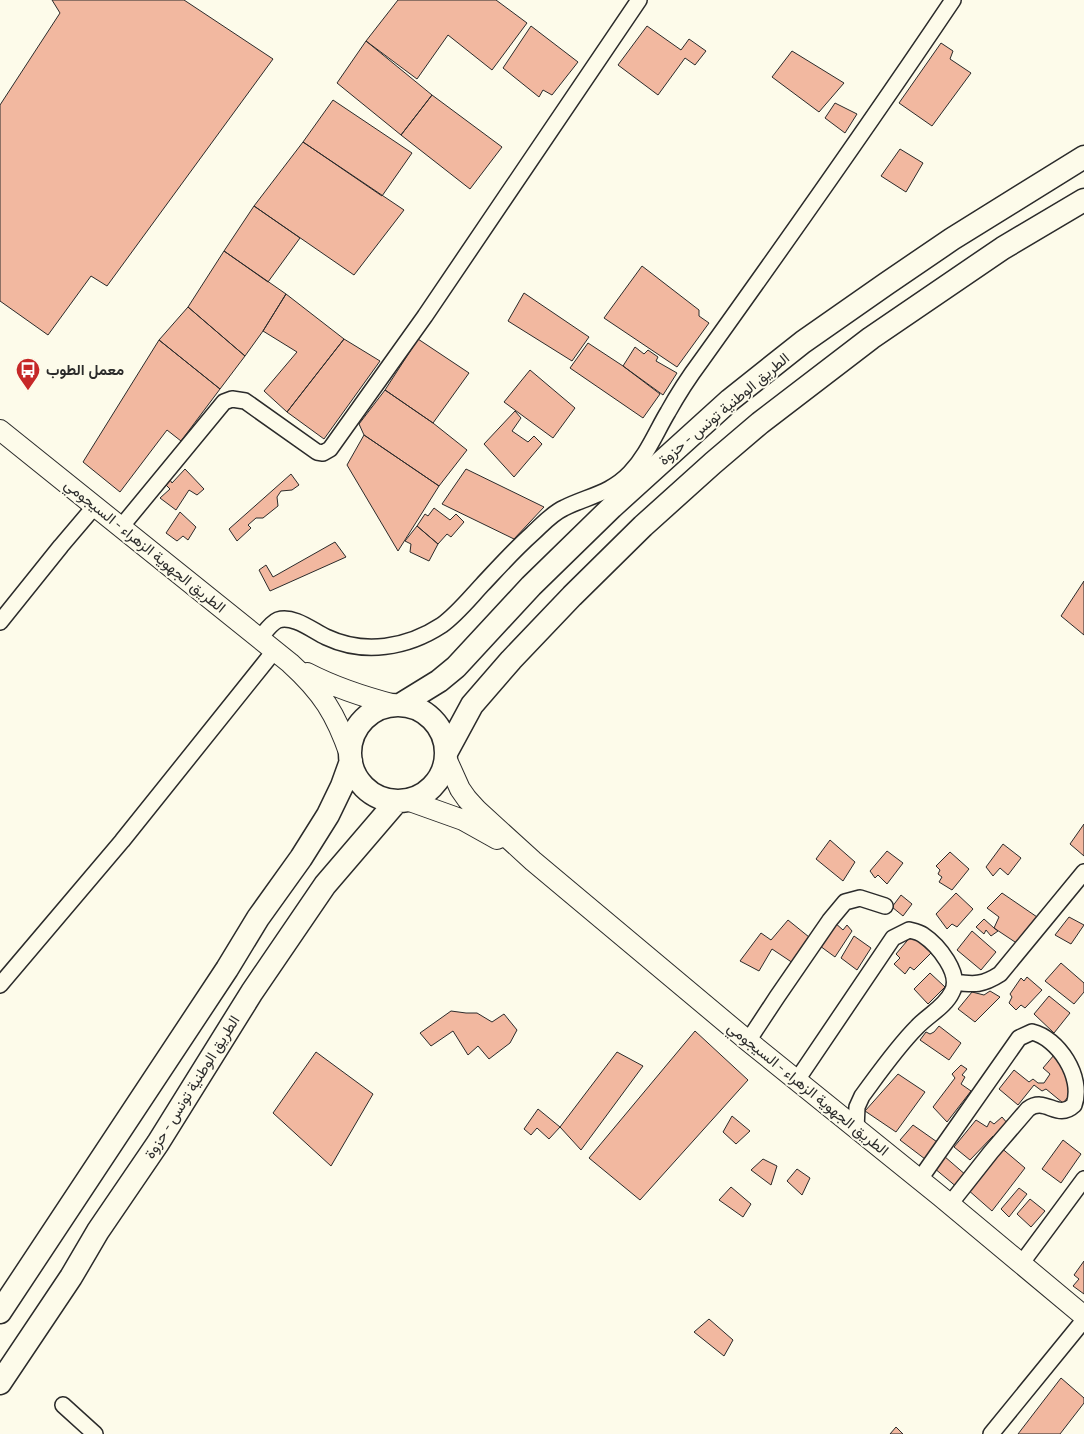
<svg xmlns="http://www.w3.org/2000/svg" width="1084" height="1434" viewBox="0 0 1084 1434" font-family="Karla,Vazirmatn,sans-serif">
  <rect width="100%" height="100%" fill="#fdfbea"/>
  <path fill="#f2b8a0" stroke="#2b2b2b" d="M52 0H184L273 59 107 286 91 276 48 335 0 301V105L60 13Z
    M398 0H496L527 23 492 70 448 35 417 79 366 41Z
    M531 26 578 62 552 95 543 90 539 97 503 68Z
    M647 26 681 50 689 39 706 51 695 65 685 58 658 95 618 65Z
    M366 41 432 95 401 135 337 83Z
    M941 43 953 51 950 59 971 73 932 126 899 103Z
    M792 51 844 83 819 112 772 77Z
    M432 95 502 147 470 189 401 135Z
    M333 100 412 153 382 196 303 142Z
    M835 103 857 114 845 133 825 118Z
    M303 142 404 210 354 275 254 206Z
    M900 149 923 163 906 192 881 176Z
    M254 206 300 238 268 282 224 251Z
    M224 251 286 294 263 331 245 356 188 307Z
    M642 266 699 310V316L709 323 677 367 604 318Z
    M524 293 589 337 572 361 508 321Z
    M286 294 344 339 287 412 264 391 297 352 263 331Z
    M188 307 245 356 220 389 159 340Z
    M344 339 380 361 324 439 287 412Z
    M418 339 469 373 433 423 385 390Z
    M159 340 220 389 181 441 167 430 120 492 83 462Z
    M588 343 623 366 660 394 643 418 570 368Z
    M635 347 644 354 648 350 658 357 656 361 677 373 663 395 623 366Z
    M530 370 575 408 553 438 504 402Z
    M385 390 433 423 467 450 439 486 364 435 359 424Z
    M515 411 521 418 512 431 528 442 534 436 542 444 514 477 484 444Z
    M364 435 439 486 398 551 347 465Z
    M185 469 204 489 197 495 189 490 176 510 160 498 170 489 165 484 169 478 172 483Z
    M466 469 544 507 514 539 442 504Z
    M291 474 299 485 292 490 281 491 277 497 278 506 263 518H256L248 525 251 528 237 541 229 529Z
    M434 508 450 520 456 514 464 522 451 537 447 534 438 544 417 526 425 514 428 516Z
    M180 512 196 527 188 540 183 536 177 541 166 533Z
    M417 526 438 544 429 561 410 552 411 544 405 541Z
    M335 542 346 557 270 591 259 570 266 565 273 577Z
    M1084 581V635L1061 616Z
    M1084 824V856L1070 844Z
    M830 840 855 862 843 881 816 859Z
    M1003 844 1021 858 1008 875 1000 868 993 876 986 867Z
    M887 851 903 863 887 884 878 875 875 878 870 871Z
    M950 852 969 869 952 890 939 882 942 877 938 874 940 870 936 866Z
    M956 893 973 909 957 927 952 924 947 929 936 914Z
    M1002 893 1040 919 1018 944 994 928 999 917 987 908Z
    M901 895 912 904 903 916 892 907Z
    M1069 917 1084 925 1071 944 1055 935Z
    M984 919 994 928 998 931 991 936 986 930 984 934 976 927Z
    M788 920 809 937 793 963 772 949 759 971 740 961 761 933 771 940Z
    M834 922 843 930 847 925 852 931 835 957 820 946Z
    M972 931 996 952 981 970 957 950Z
    M912 935 931 953 914 970 910 967 905 974 894 964 900 958 896 954Z
    M854 936 871 948 857 970 841 958Z
    M1061 963 1084 983V992L1074 1004 1045 981Z
    M930 973 945 987 928 1004 914 989Z
    M1027 977 1042 990 1025 1008 1021 1005 1016 1010 1009 1003 1012 997 1010 994 1021 978 1024 981Z
    M990 991 1000 997 975 1022 958 1009 972 992 984 995Z
    M1049 996 1070 1013 1054 1033 1034 1014Z
    M451 1011 466 1013H477L492 1022 504 1014 517 1030 510 1043 489 1059 478 1046 468 1055 453 1031 431 1046 420 1033Z
    M939 1026 961 1043 949 1060 920 1040 926 1032 930 1034 934 1032Z
    M695 1031 748 1080 640 1200 589 1158Z
    M316 1052 373 1094 331 1166 273 1113Z
    M617 1052 643 1066 581 1150 560 1127Z
    M1054 1055 1060 1060 1058 1063 1078 1079 1073 1091 1063 1103 1046 1089 1042 1091 1034 1085 1018 1105 999 1089 1014 1070 1029 1082 1033 1079 1038 1083H1044L1050 1074 1043 1068Z
    M961 1065 967 1069 962 1075 965 1077 961 1084 971 1091 947 1122 933 1107 955 1078 952 1074Z
    M898 1074 925 1092 896 1132 865 1111Z
    M538 1109 560 1127 549 1139 537 1128 531 1135 524 1129Z
    M732 1116 750 1131 736 1144 723 1132Z
    M1002 1117 1008 1124 996 1139 993 1136 970 1160 954 1147 976 1120 987 1127 990 1121 994 1124Z
    M913 1125 940 1144 925 1159 900 1140Z
    M1063 1140 1081 1154 1061 1183 1042 1169Z
    M999 1146 1025 1168 992 1211 967 1189Z
    M944 1156 967 1176 958 1188 934 1168Z
    M763 1159 777 1166 771 1185 751 1170Z
    M797 1169 810 1178 802 1195 787 1181Z
    M731 1187 751 1204 743 1217 719 1200Z
    M1019 1188 1027 1194 1009 1217 1001 1209Z
    M1030 1199 1045 1211 1031 1227 1017 1214Z
    M1084 1261V1294L1073 1286 1079 1279 1074 1275Z
    M709 1319 733 1340 724 1356 694 1332Z
    M1061 1378 1084 1398V1403L1060 1434H1018Z
    M896 1427 903 1434H890Z"/>
  <g fill="none" stroke-linecap="round" stroke-linejoin="round">
    <defs>
      <path id="minor" d="M121 527 224 402 232 399 245 401 317 452 323 453 330 449 425 316 639 0
        M0 622 61 546 95 506
        M260 638C265 632 271 623 278 620 294 615 313 631 326 637 364 655 407 648 442 625 457 614 469 599 482 585 498 568 514 550 532 534 542 525 551 514 564 508 588 496 610 494 630 473 647 455 656 432 668 412 678 394 689 377 701 361 787 241 871 122 953 0
        M955 982C974 985 983 985 1000 974L1084 872
        M0 985 122 841 275 650
        M748 1041 777 997 830 920 845 902 860 898 885 906
        M797 1080 893 938 909 930C913 931 919 932 923 935 938 945 962 974 952 992 945 1007 928 1015 917 1027 897 1047 879 1073 862 1096L857 1107 856 1129
        M920 1179 1019 1038 1032 1032C1058 1038 1084 1077 1074 1105 1057 1121 1046 1096 1028 1109L991 1152 950 1204
        M1021 1264 1084 1179
        M63 1405 95 1434
        M991 1434 1084 1320"/>
      <path id="major" d="M0 430 290 663C322 692 336 714 350 755
        M307 673C336 688 364 697 395 705
        M446 758 460 789 467 799 477 810 533 861 748 1041 940 1196 1084 1316
        M407 800 463 820 497 839"/>
      <path id="highway" d="M400 705 439 681 456 667 531 586 612 507 730 400 803 342 886 284 952 239 1084 157
        M350 753a48 48 0 1 1 96 0a48 48 0 1 1-96 0Z
        M446 753 472 705 511 660 572 596 643 526 713 463 760 423 871 338 1003 248 1084 200
        M0 1312 227 969 258 918 301 858 328 815 342 786 351 761
        M0 1383 71 1277 98 1231 158 1143 252 992 325 885 397 801"/>
    </defs>
    <use href="#minor" stroke="#2b2b2b" stroke-width="18"/>
    <use href="#major" stroke="#2b2b2b" stroke-width="22"/>
    <use href="#highway" stroke="#2b2b2b" stroke-width="25"/>
    <use href="#minor" stroke="#fdfbea" stroke-width="15"/>
    <use href="#major" stroke="#fdfbea" stroke-width="20"/>
    <use href="#highway" stroke="#fdfbea" stroke-width="22"/>
  </g>
  <defs>
    <symbol id="bus-pin" viewBox="-11 -11 22 30"><path d="M0 17L-7.5 6A9.5 9.5 0 1 1 7.5 6Z" fill="#c62828" stroke="#fdfbea"/><path d="M-5-6H5V4H4V6H2V4H-2V6H-4V4H-5ZM-3.5-4V0h7V-4ZM-3.5 1.2v1.5H-2V1.2ZM2 1.2v1.5H3.5V1.2Z" fill="#fff"/></symbol>
  </defs>
  <g fill-rule="evenodd">
    <use href="#bus-pin" x="14" y="356" width="28" height="38"/>
  </g>
  <g text-anchor="middle" stroke-width="4" stroke-linejoin="round" paint-order="stroke">
    <g font-size="15" font-weight="bold" fill="#2b2b2b" stroke="#fdfbea" text-anchor="start">
      <text x="46" y="375">معمل الطوب</text>
    </g>
    <g font-size="15" fill="#2b2b2b" stroke="#fdfbea">
      <text transform="translate(724 409) rotate(-40)" y="5">الطريق الوطنية تونس - حزوة</text>
      <text transform="translate(145 546) rotate(39)" y="5">الطريق الجهوية الزهراء - السيجومي</text>
      <text transform="translate(192 1087) rotate(-58)" y="5">الطريق الوطنية تونس - حزوة</text>
      <text transform="translate(808 1089) rotate(39)" y="5">الطريق الجهوية الزهراء - السيجومي</text>
    </g>
  </g>
</svg>
